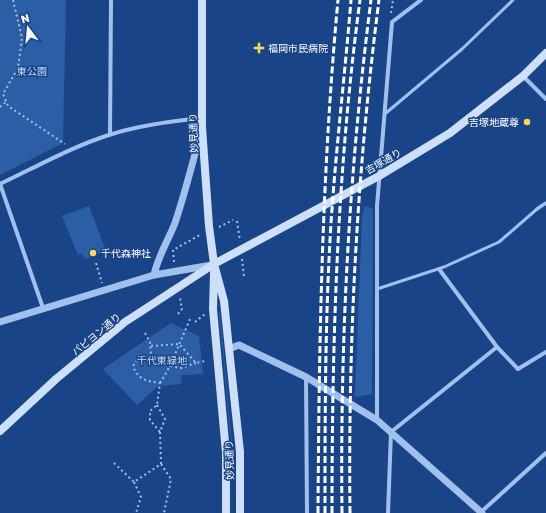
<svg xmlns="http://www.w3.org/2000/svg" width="546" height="513" viewBox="0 0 546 513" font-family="'Golos Text','Noto Sans JP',sans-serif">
  <rect width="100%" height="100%" fill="#194588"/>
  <path fill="#2c5ea6" d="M0 0H66L63 143 0 175Z
    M89 206 106 251 85 259 82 254 78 255 62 216Z
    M365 206 373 209 372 394 355 397 362 217Z
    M219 312H220L232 443H231Z
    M171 323 199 336 203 374 182 375 181 384 158 386 137 405 103 369Z"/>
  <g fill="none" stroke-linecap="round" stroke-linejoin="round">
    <path stroke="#a1c0ed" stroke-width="2" stroke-dasharray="2 3" stroke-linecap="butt" d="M13 0 22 38 18 68 3 94 8 106 65 144
      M391 13 393 0
      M0 107 6 102
      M237 221 240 241
      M219 227 233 220
      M242 259 244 277
      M174 262 173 250 200 235
      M96 263 102 283
      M178 314 182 309 180 298
      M195 322 205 314
      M145 333 150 342 151 357 138 359 133 366C138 380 147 381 160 383L157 405 150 411V420L160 432
      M151 346 179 344 196 363 205 361
      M151 357 170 366 190 319
      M160 383 170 366 181 368 196 363
      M114 463 134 482 161 464 160 432 165 419 157 405
      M161 464 171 479 164 513
      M134 482 141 497 136 513"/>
    <path stroke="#a1c0ed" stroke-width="3" d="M386 113 462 49 513 0
      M377 289 444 267 499 242 537 209"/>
    <path stroke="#a1c0ed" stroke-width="3.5" d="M537 209 546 203"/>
    <path stroke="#a1c0ed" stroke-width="4" d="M523 76 546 99
      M110 134 111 0
      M0 184C36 167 71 147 109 135 139 125 172 121 203 118
      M0 184 43 308
      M439 269 497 347 518 369 546 352
      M306 377 307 513
      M377 420V206L392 22 421 0
      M481 512 546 453
      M388 513 391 432 497 347"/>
    <path stroke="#a1c0ed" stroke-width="7" d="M154 275C158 256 168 241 175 223 185 193 193 162 201 131
      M0 322 154 275 212 265
      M229 349 239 345 306 377 377 420 482 513"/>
    <path stroke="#cedff9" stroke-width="8" d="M202 0V127L209 226 214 264 224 301 229 349 240 452V513
      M214 273 213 309 226 453V513
      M0 431 56 379 125 322 214 264 379 176 450 133 523 76 546 53"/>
    <path stroke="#fff" stroke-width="3" stroke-dasharray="7 3" stroke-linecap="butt" d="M318 513C319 341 322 171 338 0
      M325 513C325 416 325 319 331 223 336 148 345 74 351 0
      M332 513C332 342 337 170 360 0
      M342 513C340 342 349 170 371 0
      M350 513C348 341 357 170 379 0"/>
  </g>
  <g fill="#ffd75d" stroke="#194588" stroke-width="1.5">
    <path d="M257 42h4v4h4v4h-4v4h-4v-4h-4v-4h4z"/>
    <circle cx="527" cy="122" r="4"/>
    <circle cx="93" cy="253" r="4"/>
  </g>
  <g text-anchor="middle" stroke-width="3" stroke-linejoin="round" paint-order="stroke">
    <g font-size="10" fill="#fff" stroke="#194588" text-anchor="start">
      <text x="268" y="52">福岡市民病院</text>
      <text x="519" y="126" text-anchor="end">吉塚地蔵尊</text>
      <text x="101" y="257">千代森神社</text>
    </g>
    <g font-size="10" fill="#c7dcf9" stroke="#194588">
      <text x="32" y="75">東公園</text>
      <text x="162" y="364">千代東緑地</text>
    </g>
    <g font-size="10" fill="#fff" stroke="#194588">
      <text transform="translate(193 133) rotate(-92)" y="4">妙見通り</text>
      <text transform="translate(383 161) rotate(-30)" y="4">吉塚通り</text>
      <text transform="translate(96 334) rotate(-40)" y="4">パピヨン通り</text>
      <text transform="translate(229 460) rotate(-92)" y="4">妙見通り</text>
    </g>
  </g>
  <g transform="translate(28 28) rotate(344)" stroke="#194588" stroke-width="3" paint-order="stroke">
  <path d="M0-3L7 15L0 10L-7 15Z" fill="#ffffff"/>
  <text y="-6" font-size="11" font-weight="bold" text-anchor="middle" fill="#ffffff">N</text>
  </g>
</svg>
